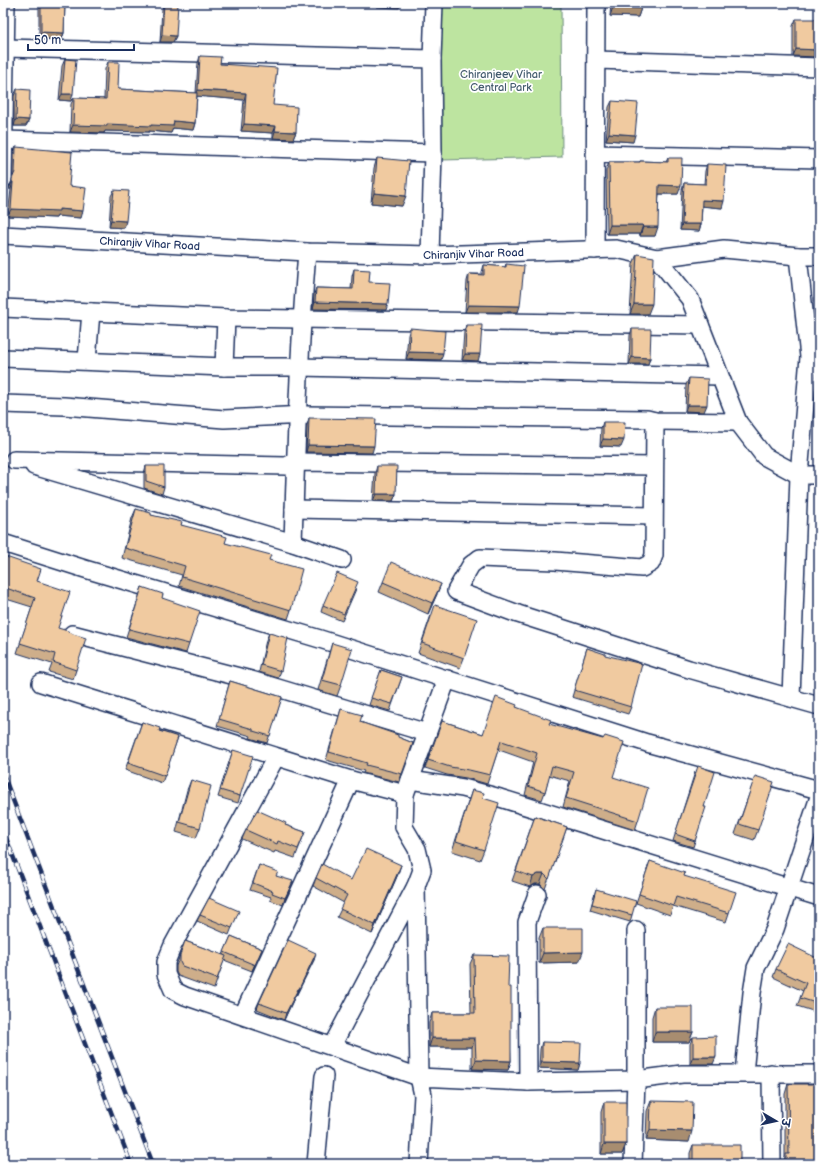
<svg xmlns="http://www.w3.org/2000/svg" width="822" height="1167" viewBox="0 0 822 1167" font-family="'Balsamiq Sans','Playpen Sans Deva',sans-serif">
  <rect width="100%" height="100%" fill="#fff"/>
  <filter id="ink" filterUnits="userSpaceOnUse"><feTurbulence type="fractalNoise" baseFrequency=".025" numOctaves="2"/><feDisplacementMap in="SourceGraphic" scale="8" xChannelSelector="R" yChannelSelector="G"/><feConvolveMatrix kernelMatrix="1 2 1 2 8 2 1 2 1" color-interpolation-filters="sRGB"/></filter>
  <g filter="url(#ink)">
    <path fill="#bde4a0" stroke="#6c8a7f" d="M440 3H561L562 157 442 160Z"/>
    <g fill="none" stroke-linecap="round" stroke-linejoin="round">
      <defs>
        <g id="minor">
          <path d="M5 48 432 59"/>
          <path d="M596 60 819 67"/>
          <path d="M4 140 433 153"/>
          <path d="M595 154 819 159"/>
          <path d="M3 179 6 3"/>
          <path id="s1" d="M3 235 307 252 430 255 616 249 657 258 690 299 738 422 764 456 799 475H819"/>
          <path d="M595 250 596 3"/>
          <path d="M430 255 433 153 432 59 434 3"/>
          <path d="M657 258 724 249 798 256H819"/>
          <path d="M3 308 226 318 700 325"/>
          <path d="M3 358 224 367H299L719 376"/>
          <path d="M87 360 91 312"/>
          <path d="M224 367 226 318"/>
          <path d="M3 404 64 406 224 419 305 415 647 419 655 421 738 422"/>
          <path d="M655 421 654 555 651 563 642 568 555 561 480 558 471 565 456 591 518 614 689 669 819 706"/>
          <path d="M14 460 286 466 295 462 654 466"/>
          <path d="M34 466 293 543 342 560"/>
          <path d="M294 509 653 516"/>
          <path d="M3 543 85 569 320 639 647 743 819 790"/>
          <path d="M293 543C296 446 299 349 307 252"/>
          <path d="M72 634 251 680 427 733"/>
          <path d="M41 683 351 780 405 794"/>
          <path d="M791 698 799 475 809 357 798 256"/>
          <path d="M276 757 173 945 166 962V974L173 990 185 996 419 1077 416 886"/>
          <path d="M410 780 463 788 500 798 819 897"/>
          <path d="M243 1015 351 780"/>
          <path d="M332 1046 416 886 422 870 417 849 404 827 405 794 447 679"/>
          <path d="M744 1073 752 993 756 968 775 929 819 797"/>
          <path d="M771 1073 772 1164"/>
          <path d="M528 1082 527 922 537 894"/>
          <path d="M316 1164 324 1076"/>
          <path d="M419 1164 423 1095 419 1077 528 1082 636 1080 682 1074H819"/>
          <path d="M633 1164 636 1080V930"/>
        </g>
      </defs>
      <use href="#minor" stroke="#1b2f5e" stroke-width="20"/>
      <use href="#minor" stroke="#fff" stroke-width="17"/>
      <defs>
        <path id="rail" d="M3 774 153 1164
          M3 830 131 1164"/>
      </defs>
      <use href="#rail" stroke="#1b2f5e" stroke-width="4.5"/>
      <use href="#rail" stroke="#fff" stroke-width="3" stroke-dasharray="9" stroke-linecap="butt"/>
    </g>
    <path fill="#ceae8a" stroke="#1b2f5e" d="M41 3H65L64 33 62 39H39V8Z
      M164 3 176 36 173 42H160L162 9Z
      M611 3H641V8L638 17 610 16Z
      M796 19 816 57 793 56V26Z
      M200 56 220 64 273 105 296 132 293 139 273 138V133L241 131 244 100 197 96 195 123 193 130 173 128 171 133 149 131V132L105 131 104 133 70 132 71 104 74 98 104 99 105 69 108 62 118 89 196 93 198 63Z
      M65 59 71 101 59 100 62 66Z
      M17 89 29 120 26 126H14V96Z
      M612 101 633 142 606 140 609 107Z
      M16 147 69 186 81 218 57 216 56 218 8 216 11 189H9L13 177V154Z
      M377 158 402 206 371 203 374 168Z
      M668 158 678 194H659L655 236H640V234H607L606 171 609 162H639L640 161 666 162Z
      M707 164 722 208 702 206 701 224 699 231 680 230 682 190 684 183 704 184 705 171Z
      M114 190 124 228 109 227 111 196Z
      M637 254 648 314H630L633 264Z
      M506 264 518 312H465L467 281 469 274H482V272L484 265 505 267Z
      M354 269 369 282 386 310 313 309 314 294 316 288 351 289 352 276Z
      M466 325 478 361 462 360 464 332Z
      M410 328 441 360 406 359 408 335Z
      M632 329 650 358 648 364H629L630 335Z
      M689 378 704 412 685 411 686 385Z
      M309 418 372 453 306 452 307 425Z
      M603 422 621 447 600 446 601 428Z
      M146 466 164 487 162 494 144 488V473Z
      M377 466 396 494 393 501H373L375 473Z
      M136 509 151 515 181 525 225 543 269 560 291 610 288 619 179 586 182 575 122 558 132 518Z
      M3 556 37 581 76 670 73 679 49 672 52 664 17 653 32 607 3 598Z
      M383 582 437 594 428 614 379 592Z
      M142 587 162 598 189 644 186 653 126 637Z
      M356 589 342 621 321 612 323 605Z
      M431 615 464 658 460 668 418 653Z
      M269 633 281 671 278 678 259 672 266 640Z
      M332 643 341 685 337 696 318 690Z
      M587 648 605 655 631 707 628 714 572 697Z
      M381 670 402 677 390 711 369 705Z
      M230 681 282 697 267 743 250 738 251 736 217 726Z
      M516 707 549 724 613 777 638 821 635 830 563 807 570 781 549 775 545 792 542 800 525 795 533 762 502 751 498 750 487 784 466 778 447 775 425 768 442 721 483 734Z
      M341 709 360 722 398 737 413 743 399 782 363 773 364 771 326 760Z
      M142 722 159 731 178 737 162 783 125 770Z
      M233 750 240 796 238 803 218 797Z
      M695 772 704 807 695 841 693 847 673 841Z
      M191 780 200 828 196 838 176 832 187 790Z
      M752 786 758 830 754 840 735 834Z
      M472 790 483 798 484 850 480 860 452 851Z
      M535 816 567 827 545 889 540 884H535L530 887 512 881Z
      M285 825 305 832 295 858 275 851 274 853 242 839 246 830Z
      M819 833V848L815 847Z
      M650 861 684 876 729 913 726 922 673 906 670 915 636 903Z
      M259 865 276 876 290 888 283 905 270 900 271 897 250 890Z
      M398 874 372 934 337 917 344 903 313 886 316 878 351 880Z
      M596 889 632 915 630 922 590 910Z
      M200 915 236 917 229 935 197 921Z
      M543 928 579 962 539 963V938Z
      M231 936 262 949 252 971 224 960 214 989 178 976 176 972V966L185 941 223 955Z
      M316 953 314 960 296 996H295L284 1020 257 1009 259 1003Z
      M819 953V1013L797 1006 803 991 773 977 776 969 817 958Z
      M474 955 508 987 511 1061 508 1070 472 1069V1047H429V1023L432 1013H471L470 964Z
      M655 1007 693 1032 689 1042H652V1017Z
      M693 1037 713 1064H690V1044Z
      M542 1042 580 1063 578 1070 539 1068 540 1049Z
      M788 1084 817 1153 819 1164H782L785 1157V1094Z
      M651 1101 689 1142 646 1140 647 1111Z
      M604 1102 626 1144 622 1154H601V1112Z
      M693 1145 740 1164H690V1153Z"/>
    <path fill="#a88d70" stroke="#1b2f5e" d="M378 3H401L399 8 377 7Z
      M613 7 641 8 638 17 610 16Z
      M41 32 64 33 62 39H39Z
      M162 35 176 36 173 42H160Z
      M796 49 819 50 816 57 793 56Z
      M198 90 246 93 244 100 195 96Z
      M62 94H73L71 101 59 100Z
      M16 119 29 120 26 126H14Z
      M174 121 195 123 193 130 173 128 171 133 149 131V132L105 131 104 133 70 132 73 125 107 124 151 125Z
      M244 124 276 126 273 133 241 131Z
      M275 131 296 132 293 139 273 138Z
      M609 133 635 135 633 142 606 140Z
      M12 182H13L11 189H9Z
      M659 185 681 186 678 194H656Z
      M374 193 406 196 402 206 371 203Z
      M702 200 724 201 722 208 700 206Z
      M11 209H59L83 211 81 218 57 216 56 218 8 216Z
      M111 220 126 221 124 228 109 227Z
      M682 224H701L699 231 680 230Z
      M610 225H643L640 234H607Z
      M643 227H658L655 236H640Z
      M315 302 388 304 386 310 313 309Z
      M634 304H652L648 314H630Z
      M468 305 520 306 518 312H465Z
      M409 352 443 353 441 360 406 359Z
      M465 354H480L478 361 462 360Z
      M632 357 650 358 648 364H629Z
      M687 405H707L704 412 685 411Z
      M603 439 624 440 621 447 600 446Z
      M308 445 374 446 372 453 306 452Z
      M376 494H396L393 501H373Z
      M441 584 437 594 428 614 432 603Z
      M401 865 398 874 372 934 375 925Z
      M538 874H544L540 884H535L530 887 533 877Z
      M293 881 290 888 283 905 285 898Z
      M262 949 259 955 252 971 255 965Z
      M583 952 579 962 539 963 543 953Z
      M316 953 314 960 296 996 299 989Z
      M298 989 295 996 284 1020 286 1013Z
      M655 1032H693L689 1042H652Z
      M432 1038H475L472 1047H429Z
      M693 1057H716L713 1064H690Z
      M476 1060 511 1061 508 1070 472 1069Z
      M542 1062 580 1063 578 1070 539 1068Z
      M650 1130 692 1131 689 1142 646 1140Z
      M604 1144H626L622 1154H601Z"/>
    <path fill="#f0caa0" stroke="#1b2f5e" d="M41 3H65L64 33 41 32Z
      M164 3 178 4 176 36 162 35Z
      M614 3H641V8L613 7Z
      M796 19H819V50L796 49Z
      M200 56 221 57 220 64 277 68 273 105 297 107 296 132 275 131 276 126 244 124 246 93 198 90Z
      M65 59 76 60 73 94H62Z
      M108 62H119L118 89 197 93 195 123 174 121 173 126 151 125V126L107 124V126L73 125 74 98 106 99Z
      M17 89 30 90 29 120 16 119Z
      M612 101 638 103 635 135 609 133Z
      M16 147 72 152 69 186 86 188 83 211 59 209V211L11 209 13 182H12V179L15 172Z
      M377 158 409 161 406 196 374 193Z
      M668 158H682L681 186 659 185 658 227H643V225H610L609 162H640V161L668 162Z
      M707 164 726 165 724 201 702 200 701 224H682L684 183 706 184Z
      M114 190 129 191 126 221 111 220Z
      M637 254 654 257 652 304H634Z
      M506 264 524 266 520 306 468 305 469 274 484 275V265L506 267Z
      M354 269 370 270 369 282 390 283 388 304 315 302 316 288 353 289Z
      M466 325H482L480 354H465Z
      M410 328 445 331 443 353 409 352Z
      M632 329H651L650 358 632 357Z
      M689 378 708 379 707 405H687Z
      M309 418 376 419 374 446 308 445Z
      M603 422H625L624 440 603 439Z
      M146 466H164V487L146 481Z
      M377 466H397L396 494H376Z
      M136 509 151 513V515L182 522 181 525 227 537 225 543 271 555 269 560 302 569 291 610 182 577 185 566 125 548Z
      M3 556 41 569 37 581 70 592 58 628 68 631 73 634 86 638 76 670 53 662 55 654 20 643 35 598 3 587Z
      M391 562 441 584 432 603 383 582Z
      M337 573 358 582 344 614 323 605Z
      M142 587 163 594 162 598 200 611 189 644 129 629Z
      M435 605 477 619 464 658 422 643Z
      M269 633 288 638 281 671 261 665Z
      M332 643 352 649 341 685 322 680Z
      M587 648 605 654V655L642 664 631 707 574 690Z
      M381 670 402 677 392 704 371 698Z
      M230 681 282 697 270 736 253 731V729L219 719Z
      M496 697 517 705 516 707 551 720 549 724 603 739 605 736 624 742 613 777 648 788 638 821 566 798 574 772 552 766 545 792 528 786 537 753 505 742 501 741 490 775 469 770 450 767 428 760 442 721 483 734Z
      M341 709 362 715 360 722 398 735V737L413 743 402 774 366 765 367 763 329 752Z
      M142 722 160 728 159 731 178 737 165 776 128 763Z
      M233 750 253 756 240 796 220 790Z
      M698 766 715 772 704 807H706L695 841 675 834Z
      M755 776 774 782 758 830 739 824Z
      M191 780 211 786 200 828 179 822Z
      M472 790 484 793 483 798 499 803 484 850 456 841Z
      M257 810 286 823 285 825 305 832 298 849 278 841 277 844 246 830Z
      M535 816 567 827 549 879 544 874H538L533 877 516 871Z
      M366 849 401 865 375 925 340 909 347 895 316 878 322 864 351 880Z
      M650 861 685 873 684 876 736 892 729 913 676 897 673 906 639 894Z
      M259 865 278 872 276 876 293 881 285 898 272 893 273 891 253 883Z
      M596 889 636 901 632 915 592 904Z
      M209 898 239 911 232 928 200 915Z
      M543 928H583V952L543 953Z
      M231 936 262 949 255 965 224 952Z
      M288 940 316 953 299 989H298L286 1013 259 1003Z
      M185 941 226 956 217 979 182 966 180 962V955Z
      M788 944 817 958 819 953V1004L800 998 806 983 776 969Z
      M474 955 509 956 508 987H511V1061L476 1060 475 1038H432V1013H475Z
      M655 1007H693V1032H655Z
      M716 1036V1057H693V1037Z
      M542 1042 581 1043 580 1063 542 1062Z
      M788 1084H817V1153H819V1164H786V1154H789Z
      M651 1101 693 1102 692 1131 650 1130Z
      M604 1102H626V1144H604Z
      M693 1145H740V1164H693Z"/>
  </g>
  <g text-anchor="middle" stroke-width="3.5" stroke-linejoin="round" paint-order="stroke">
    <g font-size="11" fill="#445c6e" stroke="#fff">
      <text x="501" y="78">Chiranjeev Vihar<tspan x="501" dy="13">Central Park</tspan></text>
    </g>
    <g font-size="11" fill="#1b2f5e" stroke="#fff">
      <text dy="4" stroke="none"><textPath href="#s1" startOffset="147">Chiranjiv Vihar Road</textPath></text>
      <text dy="4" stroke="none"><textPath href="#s1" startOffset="471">Chiranjiv Vihar Road</textPath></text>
    </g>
  </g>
  <rect width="822" height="1167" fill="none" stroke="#fff" stroke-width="16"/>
  <rect x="8" y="8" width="806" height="1151" fill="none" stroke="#1b2f5e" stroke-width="1.5" filter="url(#ink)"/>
  <g transform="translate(776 1121) rotate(99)" stroke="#ffffff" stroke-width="3" paint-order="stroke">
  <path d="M0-3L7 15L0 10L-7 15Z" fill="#1b2f5e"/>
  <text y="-6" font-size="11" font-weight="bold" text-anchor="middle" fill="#1b2f5e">उ</text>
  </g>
  <path d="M28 44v6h106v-6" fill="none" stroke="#1b2f5e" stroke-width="2"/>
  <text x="34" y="44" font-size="12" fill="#1b2f5e" stroke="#ffffff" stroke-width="3" paint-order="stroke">50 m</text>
</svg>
